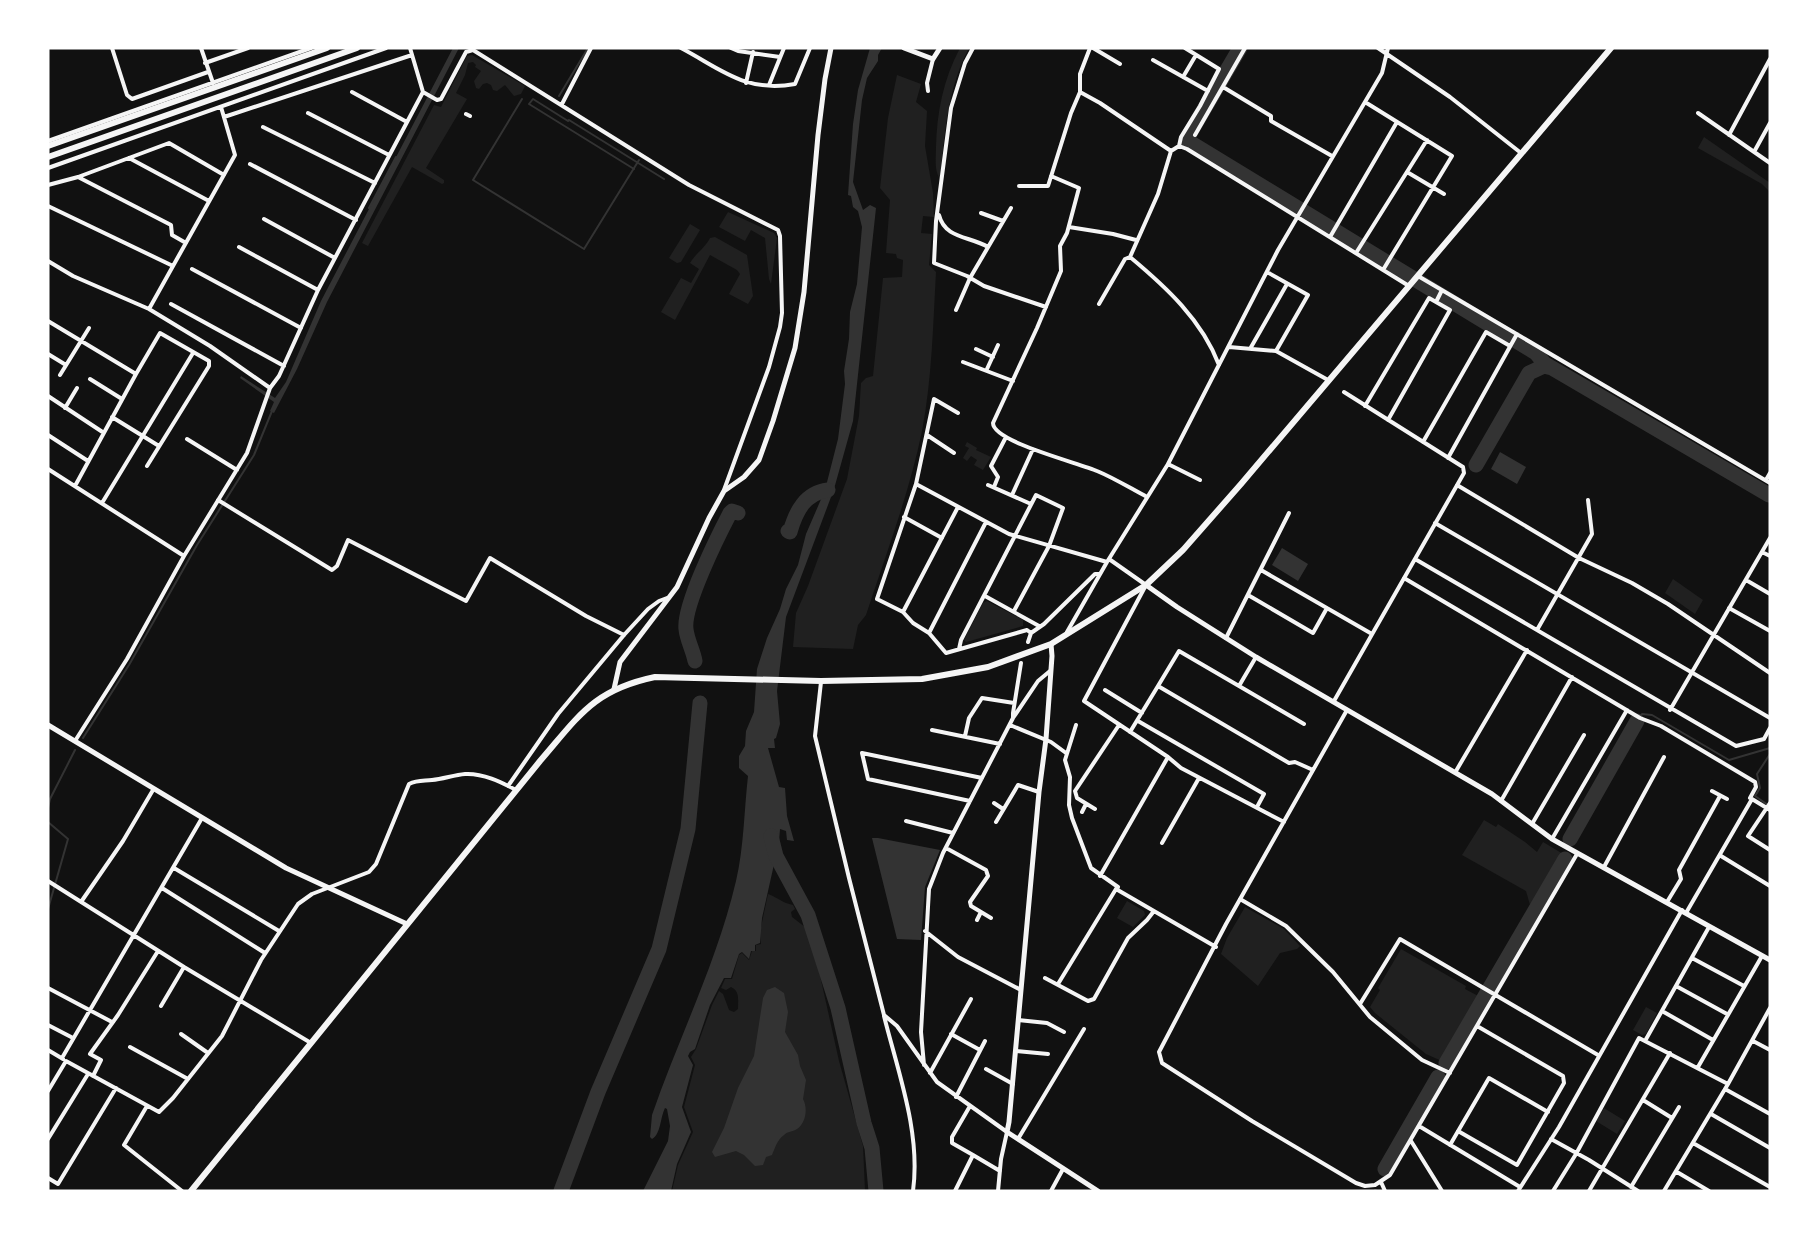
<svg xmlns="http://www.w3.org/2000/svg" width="1818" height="1239" viewBox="0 0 1818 1239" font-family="Barlow,sans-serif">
  <rect width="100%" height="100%" fill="#111"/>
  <path fill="#202020" d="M960 48H969C947 89 945 134 940 179 934 170 936 158 936 147 937 112 943 80 960 48Z
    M472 55 525 86 521 94 514 96 505 85 497 91 493 90 491 85 487 83 483 84 479 89 476 88 474 81 481 71 475 67 476 65 473 62 468 63 465 75 456 93 467 99 426 168 444 180V183L442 184 412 167 368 246 362 243 434 105 441 107 467 56Z
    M897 75 921 84 916 102 927 111 925 146 933 193 934 217 923 216 921 233 932 234 929 265 936 272C933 325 932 379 922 431 909 494 886 554 866 615L858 625 853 649 793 647 796 613 808 586 847 479 859 416 861 383 866 378 873 376 883 278 902 277 903 260 897 258 896 254 886 253 890 200 880 188 888 118Z
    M1704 137 1770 183V192L1762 184 1698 148Z
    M728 212 774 233 777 238 771 284 769 279 765 238 751 230 745 241 719 227Z
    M690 224 700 230 681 262 677 263 669 258Z
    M715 237 747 255 753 296 748 304 729 294 740 274 737 270 710 255 675 320 661 312 681 278 691 283 699 269 690 263C696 253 705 248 710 238Z
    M967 442 977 448 976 450 991 457 983 470 974 465 977 460 971 456 967 461 963 458 969 448 965 446Z
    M1673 579 1703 600 1695 614 1665 593Z
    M987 601 1023 620V626L966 642 964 640 983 603Z
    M1484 820 1496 827 1498 824 1525 842 1537 852 1543 842 1563 854V857L1534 908 1530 905 1526 891 1462 855Z
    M768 894C779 898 782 903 793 905L795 909 791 912 792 917 805 927 815 953 839 1061 863 1146 865 1191H672L678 1165 693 1132 684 1107 695 1065 691 1057 696 1049 712 1005 719 991 723 994 729 1010 734 1012 738 1009C738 1000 740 991 731 987L726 990 721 988 725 979H732L739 955 742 953 749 960 752 951H756V945L761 944 760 932Z
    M1127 901 1144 911 1145 915 1133 927 1117 918Z
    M1245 907 1284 929 1300 946 1297 949 1280 953 1258 986 1221 954 1227 938Z
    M1401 949 1466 986 1465 989 1482 998 1444 1062 1426 1054 1375 1013 1370 1007 1380 990 1378 988Z
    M1646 1007 1657 1013 1646 1034 1642 1035 1633 1030Z
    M1604 1108 1625 1121 1617 1134 1596 1121Z"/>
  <path fill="#333" d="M453 48H459L327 302 297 369 274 413 270 411 274 402 240 378 241 376 275 398 286 382 321 301Z
    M870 48H882L878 55V61L867 78 862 100 853 182 863 210 870 205 876 208 853 421 834 489 786 617 777 691 780 724 776 738 774 739 775 748H768L779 787 785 788 787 816 794 841 787 840 786 831 780 829 779 842 762 918 760 943 755 945V951H751L749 959 742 952 739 954 731 978H724L710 1005 695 1049 690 1052 688 1056 693 1065 682 1107 691 1132 677 1164 671 1191H643L668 1141 670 1126 667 1109 665 1108C660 1118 661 1134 652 1139L650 1137 652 1115C679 1037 717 962 736 881 744 847 744 811 748 776L739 768V756L745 746 746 731 754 712 757 669 767 638 780 609 786 589 798 565 806 534 825 490 838 439 845 384 844 371 849 339 850 312 857 284 862 227 858 211 853 207 851 196 848 195 853 124 858 90Z
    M1500 452 1526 467 1517 484 1491 469Z
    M1282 548 1308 564 1298 581 1272 565Z
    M872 838H878L940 850 925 887 921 940 897 939Z
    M775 987 784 993 788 1012 785 1032 798 1055 800 1066 806 1080 803 1099C808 1108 806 1123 797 1129 792 1132 788 1131 784 1135 777 1140 775 1148 772 1155L766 1157 763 1165 755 1166 744 1155 736 1151 715 1157 712 1152 724 1128 738 1088 754 1056 763 998 767 990Z"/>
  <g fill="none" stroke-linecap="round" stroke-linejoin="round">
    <path stroke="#333" stroke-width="2" d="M559 96 588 48
      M522 99 473 180 584 249 639 160
      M634 169 529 104 533 99 568 121 569 120 664 179
      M369 208 396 157
      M1637 721 1642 714 1652 715 1729 760 1770 748
      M83 738 129 665 197 545 254 455 272 411
      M1768 805 1755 796 1760 788 1757 774 1770 754
      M48 808 50 799 75 750
      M48 822 68 839 48 909
      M1375 1190 1377 1191"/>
    <path stroke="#333" stroke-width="15" d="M1240 48 1186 140 1536 353 1544 363 1552 368
      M1476 465 1529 373 1544 366 1552 368 1769 495 1770 493
      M788 531 790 532C796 511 805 493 828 490
      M695 661C693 650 687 640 686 629 683 606 718 536 730 513L732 511 738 513
      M771 836 776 856 808 915 838 1008 864 1123 872 1148 876 1191
      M1570 839 1637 721
      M1446 1063 1565 859
      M1385 1169 1438 1077
      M561 1191 598 1092 659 949 688 829 700 703"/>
    <path stroke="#f5f5f5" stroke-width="4" d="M112 48 127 95 132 99 208 72
      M201 48 213 83
      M681 48C721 69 745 93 795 84L810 48
      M731 48 738 51 780 57
      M973 48 965 63 951 108 936 221 934 263 967 276 984 286 1046 307
      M1093 48 1120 64
      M1378 48 1450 97 1521 153
      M1153 60 1208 91
      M205 63 248 48
      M1183 77 1196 55
      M746 83 753 52
      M769 85 784 48
      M1223 87 1271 116V121L1332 156
      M928 91 927 83 933 59
      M352 92 407 122
      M423 92 437 100 441 99 466 52 473 50 689 185 778 230 780 236 782 313 780 327 769 367 724 490
      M1080 92 1100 103 1171 151
      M1365 102 1452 156 1383 270
      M562 104 591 48
      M308 113 389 155
      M1698 113 1770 163
      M466 114 470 116
      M224 117 412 55
      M263 127 375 183
      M1195 135 1245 48
      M1729 135 1770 59
      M48 141 311 48
      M1179 146 1181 137 1200 106 1219 69 1185 48
      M1754 152 1770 123
      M129 158 209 201
      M250 164 356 220
      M48 168 386 48
      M1407 172 1444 194
      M1051 176 1079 188 1067 233 1060 246 1061 271 1037 328 993 423C993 442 1079 463 1097 471 1114 478 1130 488 1147 497
      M78 177 169 143 224 175
      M48 185 78 177 171 225 172 235 186 243
      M1019 186H1048L1071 113 1080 92V74L1090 48
      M48 206 173 266
      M981 213 1003 221
      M939 215C945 239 970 236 988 247
      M264 219 335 258
      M1069 227 1113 234 1136 240
      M1330 237 1397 122
      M239 247 318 290
      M1356 253 1427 140
      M48 261 73 276 149 309 210 346 270 388
      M192 269 301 328
      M1267 272 1308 295 1276 351
      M1418 276 1770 483
      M1436 302 1442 290
      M171 304 284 366
      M1099 304 1125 259 1130 257
      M149 309 235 155 221 107
      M956 310 970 278 1011 208
      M48 321 136 374
      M1229 347 1276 351 1328 380
      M976 349 993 357
      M1250 349 1287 284
      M48 354 66 365
      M963 362 1013 381
      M1219 365C1202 320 1166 287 1130 257L1158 194 1171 151 1179 146 1187 149 1409 286
      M987 369 998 345
      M60 375 89 328
      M90 379 122 399
      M48 396 104 433
      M1365 406 1429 298 1450 310 1388 420
      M65 408 77 388
      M958 413 934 399 916 484 877 599 903 612 913 623 929 633 946 653 1027 630 1031 633 1044 624 1095 574H1100
      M112 417 159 446
      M48 435 88 461
      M927 435 954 453
      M187 439 237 470
      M1423 442 1486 332 1510 346
      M1448 458 1517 334
      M1168 464 1200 480
      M48 469 184 556
      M1766 480 1770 473
      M916 484 1009 534 1107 562
      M988 485 1031 504
      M1457 485 1579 558 1632 583 1668 604 1770 673
      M75 486 136 374 160 333 209 361V366L147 466
      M994 487 998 477 991 466 1006 437
      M1012 495 1033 449
      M218 500 332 570 337 566 348 540 466 601 490 558 586 616 624 635
      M102 503 193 353
      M904 517 942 538
      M1435 523 1770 718
      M1762 552 1770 556
      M1109 559 1146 585 1084 701 1168 757 1181 768 1284 822
      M1415 559 1736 746 1764 739 1770 728
      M1261 570 1372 634
      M1404 578 1640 718 1661 726 1755 782 1756 787 1750 798 1752 799 1686 913
      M1746 580 1770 594
      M1248 595 1313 633 1327 608
      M985 596 1039 626
      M1729 608 1770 631
      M903 612 958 507
      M1537 630 1592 534 1588 500
      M1067 632 1107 562 1168 464 1278 250 1382 73 1388 48
      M929 633 986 522
      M1226 638 1289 513
      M1028 642 1031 633
      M959 649 961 640 1036 495 1063 508 1049 546 1014 611
      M1256 657 1239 686 1179 651 1158 686 1289 763 1295 762 1313 770
      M821 682 815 736 849 878 884 1015 897 1026 937 1082 1007 1132 1001 1159 998 1191
      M1239 686 1304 724
      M1105 690 1142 713
      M1334 701 1464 473 1463 467 1344 392
      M1347 710 1226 924 1159 1052 1162 1063 1252 1121 1356 1183 1365 1186 1375 1185 1390 1175 1577 854
      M1670 710 1770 538
      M1013 718V713L1021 663
      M1138 721 1264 794 1257 807
      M1010 725 1051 742 1066 753
      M1076 725 1065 760 1070 777 1069 805 1072 818 1091 868 1118 887 1116 889 1216 947
      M932 730 1000 744
      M1130 732 1158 686
      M965 736 969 718 982 698 1014 703
      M75 741 127 659 184 556 247 453 270 388 279 376 318 290 423 92 410 48
      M1456 771 1527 650
      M508 786 558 714 624 635 648 609 659 601 667 598
      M1712 791 1727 799
      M1752 799 1770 810
      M970 801 868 779 862 753 982 778
      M1501 801 1572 677
      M994 803 1003 809
      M1770 803 1748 836 1770 850
      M1095 809 1077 798 1075 791 1119 725
      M1082 812 1086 804
      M906 821 953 833
      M996 822 1018 785 1039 792
      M1532 824 1584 735
      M1552 839 1627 710
      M1162 843 1199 778
      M946 848 986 870 988 876 970 902 971 906 991 918
      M1721 856 1770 886
      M1604 867 1664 757
      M174 868 279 931
      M1100 876 1168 757
      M48 881 184 967 311 1043
      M162 888 265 953
      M1240 899 1286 926 1333 972 1370 1017 1422 1060 1450 1073
      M81 902 123 841 153 790
      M1667 902 1681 879 1679 870 1720 796
      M977 920 981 912
      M925 931 958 957 1021 990
      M1692 958 1744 986
      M1045 978 1088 1001 1094 999 1128 938 1147 920 1154 911
      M1058 984 1116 889
      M1676 986 1727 1014
      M48 988 112 1022
      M1360 1004 1400 939 1598 1055
      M161 1006 184 967
      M1662 1011 1713 1040
      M884 1016C898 1072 921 1133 913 1191
      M1018 1020 1047 1023 1064 1032
      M48 1025 73 1038
      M181 1034 208 1053
      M951 1034 980 1050
      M1645 1041 1709 927
      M1753 1041 1770 1050
      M130 1047 188 1079
      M48 1050 63 1059
      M1016 1051 1048 1054
      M62 1058 202 818
      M924 1065 921 1032 929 889 943 853 1013 718 1038 681 1050 671
      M1698 1067 1762 956
      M986 1069 1013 1084
      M930 1073 971 999
      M93 1076 101 1060 90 1054 118 1015 158 951
      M1725 1089 1770 1114
      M48 1091 66 1061 159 1112 173 1098 222 1036 261 960 298 904 312 894 369 872 376 864 409 784C417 780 423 781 432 780 443 779 454 775 465 774 483 773 501 782 516 790
      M956 1097 985 1041
      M1643 1100 1672 1118
      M147 1106 124 1145 182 1191
      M1711 1114 1770 1148
      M1419 1126 1520 1187
      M1458 1131 1517 1165 1564 1083 1563 1076 1477 1026
      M48 1139 88 1074
      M1018 1139 1084 1029
      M1551 1139 1589 1160 1638 1191
      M1411 1141 1442 1191
      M1693 1143 1770 1187
      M1450 1145 1489 1078 1548 1112
      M973 1155 1000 1171
      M1677 1172 1709 1191
      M48 1178 58 1184 116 1088
      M1381 1182 1385 1191
      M1631 1187 1679 1107
      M955 1191 973 1155 952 1143V1137L970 1106
      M1051 1191 1063 1169
      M1518 1191 1559 1127 1682 910
      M1553 1191 1576 1154 1639 1038 1728 1084
      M1589 1191 1670 1053
      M1664 1191 1728 1084 1770 1008"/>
    <path stroke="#f5f5f5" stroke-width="5" d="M904 48 933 59 940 48
      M1146 585 1177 607 1256 657 1492 794 1552 839 1770 960
      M1051 644 1052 656 1046 739 1039 792 1009 1122 1007 1132 1098 1191
      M614 689 620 662 677 587 709 518 724 491 744 477 759 460 773 421 795 348 804 292 818 135 825 79 831 48
      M48 725 286 868 407 924"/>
    <path stroke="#f5f5f5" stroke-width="6" d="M48 146 327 48
      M48 157 357 48
      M191 1191 540 761C579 716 593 690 655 677L821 681 922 679 988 667 1051 644 1146 585 1183 550 1241 484 1611 48"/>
  </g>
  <rect width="1818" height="1239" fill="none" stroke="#ffffff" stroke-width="99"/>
</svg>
